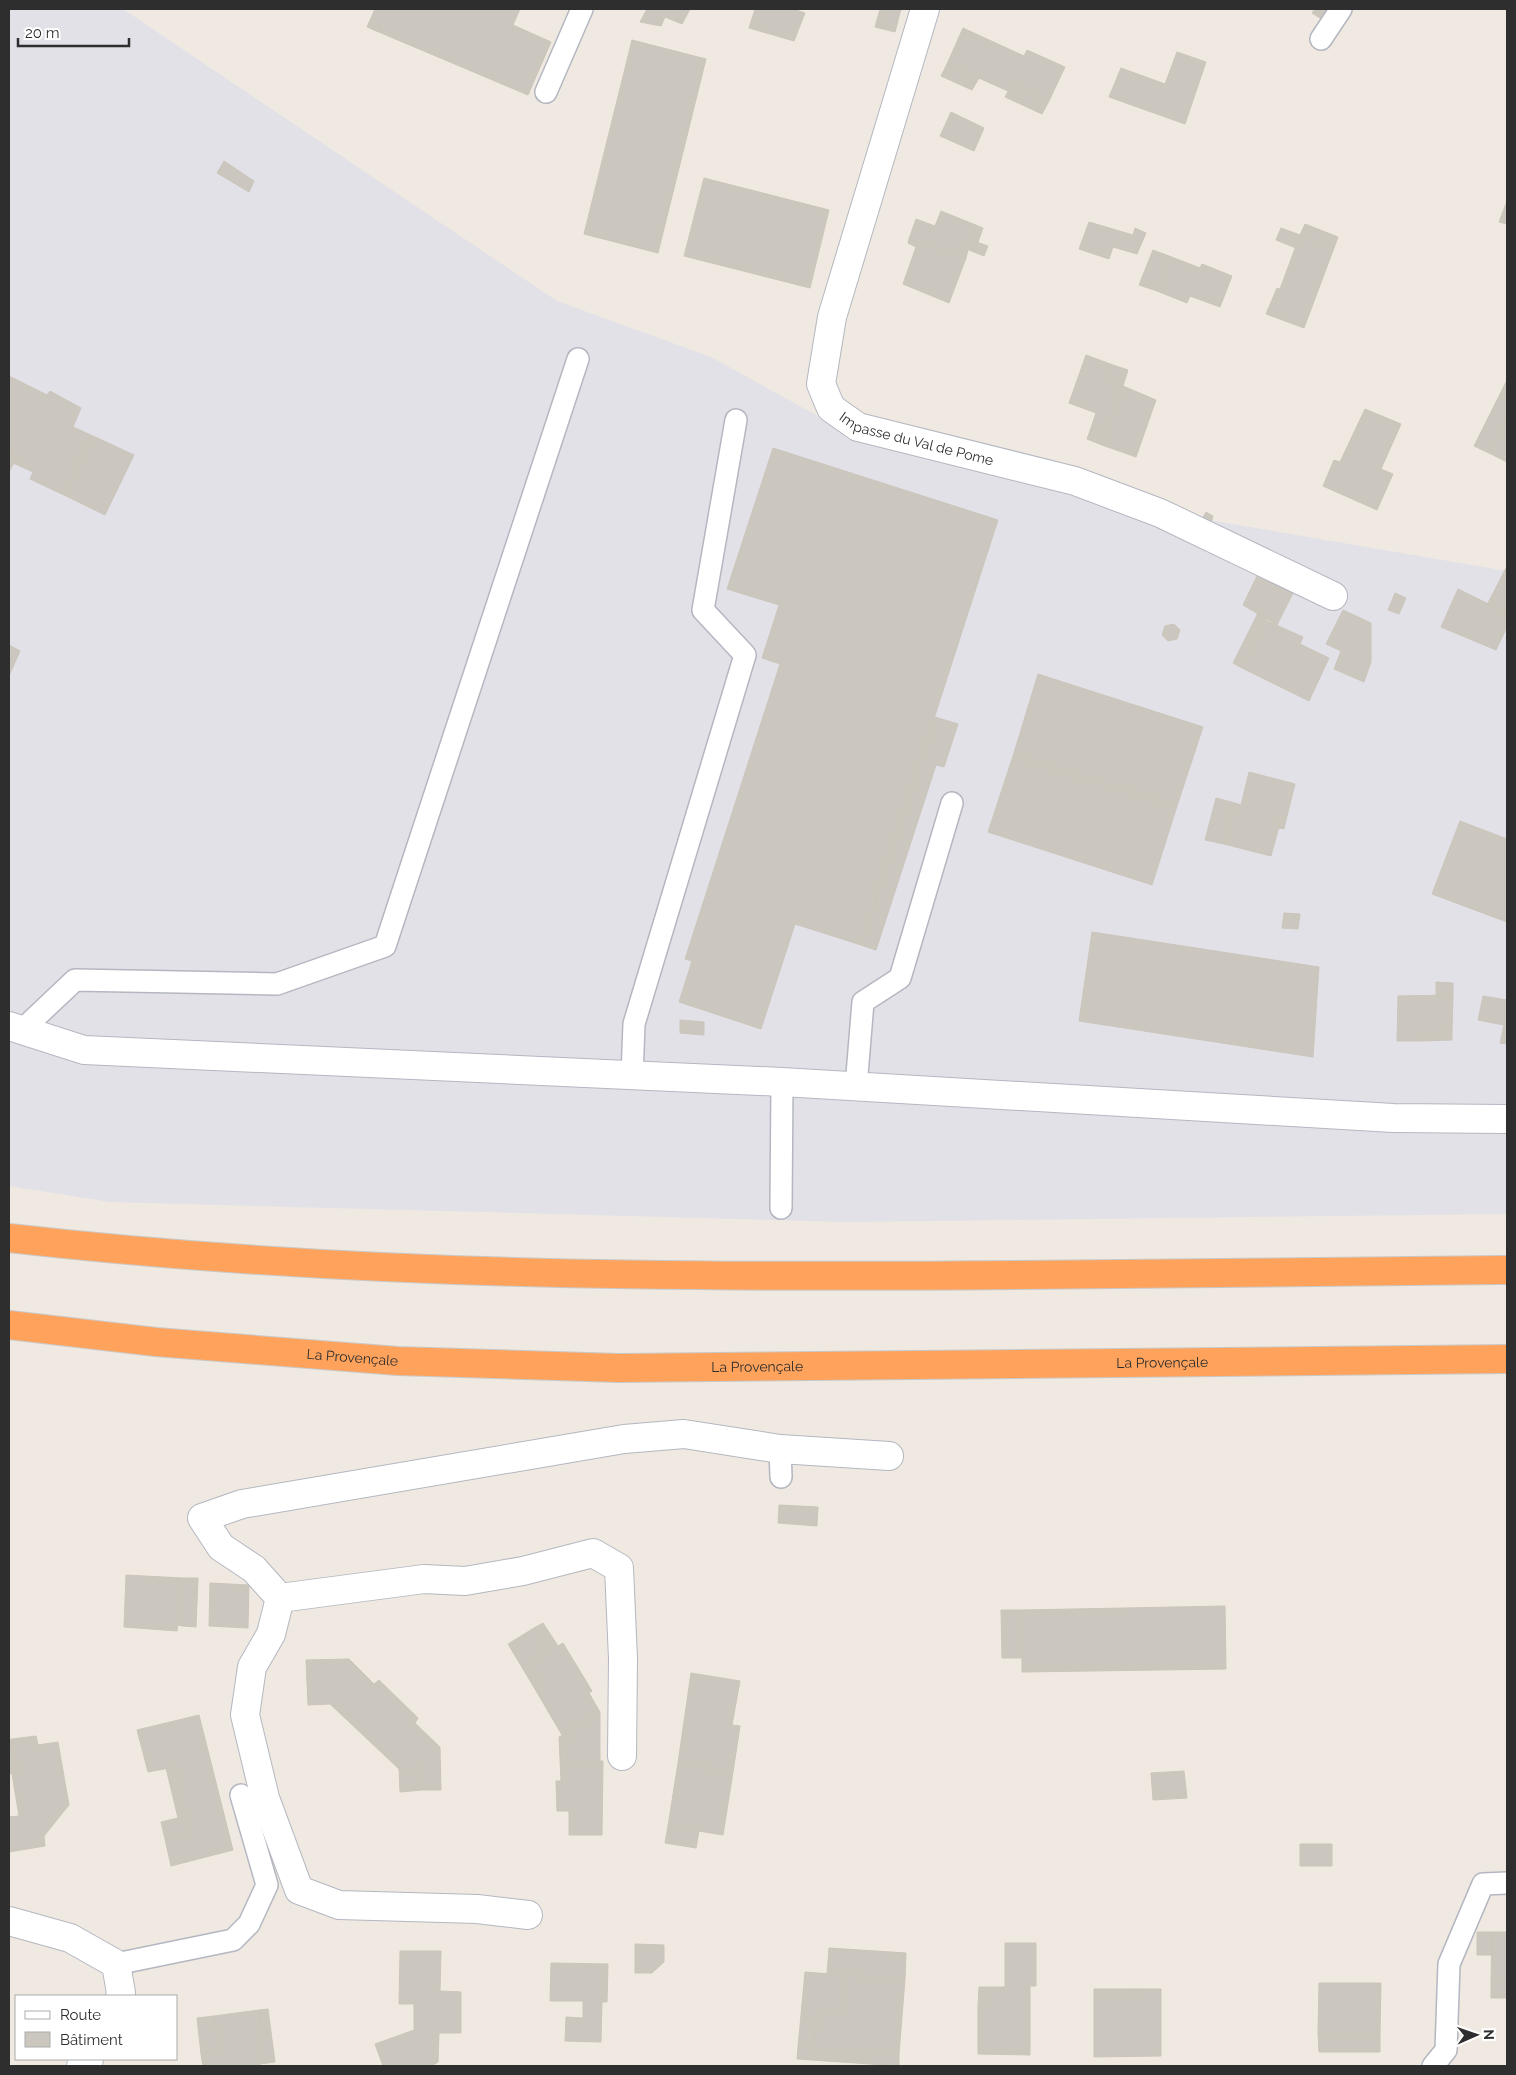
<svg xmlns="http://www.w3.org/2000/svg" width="1516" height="2075" viewBox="0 0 1516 2075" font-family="Raleway,sans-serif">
  <rect width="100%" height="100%" fill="#efe9e1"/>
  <path fill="#e3e1e8" d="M9 9H123L557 301 711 357 843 430 1116 504 1507 571V1214L847 1222 110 1202 9 1186Z"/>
  <path fill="#cbc7bf" stroke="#cbc5ba" d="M375 9H520L513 25 551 42 528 95 367 27Z
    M647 9H690L682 24 665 17 661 26 640 22Z
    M755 9H793L805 13 794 41 749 28Z
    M880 9H888L883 29 875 27Z
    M888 9H901L895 32 883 29Z
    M1315 9H1330L1323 20 1312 13Z
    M963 28 1024 56 1027 50 1065 67 1049 101 1012 84 1008 91 947 64Z
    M632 40 706 59 658 253 584 234Z
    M1177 52 1206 62 1185 124 1109 97 1121 68 1165 84Z
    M947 64 979 78 972 90 941 76Z
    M1012 84 1049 101 1042 114 1005 97Z
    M951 112 984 128 974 151 940 136Z
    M224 161 254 181 249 192 217 173Z
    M704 178 829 210 810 288 684 256Z
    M1507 201V224L1499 222Z
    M941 211 983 228 978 242 968 239 964 248 968 250 966 258 909 239 916 219 935 226Z
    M1089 222 1133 235 1135 228 1146 233 1137 254 1113 247 1109 259 1079 249Z
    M1305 224 1338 237 1334 248 1300 235Z
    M1281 228 1300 235 1296 248 1276 240Z
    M1300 235 1334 248 1304 328 1266 314 1277 288 1280 289Z
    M909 239 966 258 949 303 903 284 916 247 908 243Z
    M968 239 988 246 984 256 964 248Z
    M1153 250 1169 256 1157 291 1139 285Z
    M1169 256 1200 268 1202 264 1232 276 1220 307 1190 296 1187 303 1157 291Z
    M1086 355 1113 365 1108 381 1123 386 1106 433 1091 428 1096 413 1069 403Z
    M1113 365 1128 370 1123 386 1108 381Z
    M9 376 47 395 50 391 81 408 73 427 93 436 64 495 30 479 33 472 13 463 17 457 9 453Z
    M1507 380V417L1489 453 1474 446Z
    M1123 386 1156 400 1136 457 1102 445Z
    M1365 409 1401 424 1381 469 1393 474 1377 510 1323 486 1334 460 1340 462Z
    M1507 417V462L1489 453Z
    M1091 428 1106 433 1102 445 1087 439Z
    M93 436 134 455 105 515 64 495Z
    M773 448 998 520 861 945 795 924 761 1029 679 1002 692 961 685 959 780 664 762 658 779 605 727 589Z
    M9 453 17 457 9 472Z
    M1206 512 1213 516 1211 523 1202 519Z
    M1507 566V613L1488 603Z
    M1257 576 1293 593 1277 625 1243 605Z
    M1458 589 1507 613V627L1496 650 1441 627Z
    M1395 593 1406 598 1399 614 1388 610Z
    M1343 610 1371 623V662L1364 682 1334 669 1341 651 1326 644Z
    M1258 613 1266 618 1265 620 1242 668 1233 663Z
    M1265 620 1303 637 1300 644 1329 658 1309 701 1242 668Z
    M1174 624 1180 630 1177 639 1168 641 1162 635 1165 626Z
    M9 645 20 651 9 676Z
    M1038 674 1203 727 1177 806 1013 756Z
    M935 717 958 724 944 767 936 765 876 950 861 945Z
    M1013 756 1177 806 1152 885 988 832Z
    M1249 772 1295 784 1286 820 1281 819 1271 856 1224 844 1235 803 1241 805Z
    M1216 798 1235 803 1224 844 1205 840Z
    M1281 819 1286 820 1284 829 1278 828Z
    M1460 821 1507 839V922L1432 894Z
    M1284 913 1300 914 1298 929 1282 928Z
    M1092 932 1319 967 1313 1057 1079 1021Z
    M1436 982 1453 983V995L1436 996Z
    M1453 995 1452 1032 1420 1033V1041H1397L1398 996Z
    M1483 996 1507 1000V1044L1500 1043 1504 1025 1478 1020Z
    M680 1020 704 1022V1035L680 1033Z
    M1452 1032V1040L1420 1041V1033Z
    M779 1505 818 1507 817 1526 778 1523Z
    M126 1575 182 1578 183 1626 178 1625 177 1631 124 1627Z
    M182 1578H198L196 1627 183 1626Z
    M210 1583 249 1585 248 1628 209 1626Z
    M1225 1606 1226 1669 1022 1672V1610Z
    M1001 1610H1022V1658H1002Z
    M543 1623 558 1646 563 1643 592 1691 589 1693 600 1712 562 1735 535 1689 541 1685 529 1664 549 1652 534 1628Z
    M534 1628 549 1652 529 1664 541 1685 535 1689 508 1644Z
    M349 1659 374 1684 379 1680 418 1718 415 1723 440 1747 441 1790H422L421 1768 399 1769 330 1704 308 1705 306 1660Z
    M691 1673 740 1681 732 1725 740 1726 733 1772 678 1763Z
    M600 1712V1761H567L568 1732Z
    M199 1715 233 1850 171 1866 165 1839 190 1833 175 1767 148 1772 137 1730Z
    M568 1732 567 1761H603L602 1835H569V1811H557L556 1781H561L559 1737Z
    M36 1736 38 1745 58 1742 69 1805 44 1836 45 1846 9 1852V1817L19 1816 12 1774 17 1773 12 1739Z
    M12 1739 17 1773 9 1774V1740Z
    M678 1763 733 1772 723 1835 668 1826Z
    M175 1767 190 1833 165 1839 161 1822 178 1818 166 1768Z
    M421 1768 422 1790 400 1792 399 1769Z
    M1184 1771 1187 1798 1153 1800 1151 1773Z
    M668 1826 699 1831 696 1848 665 1843Z
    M1300 1844H1332V1866H1300Z
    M1477 1932H1492V1955H1477Z
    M1492 1932H1507V1980H1491Z
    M1005 1943H1036V1986H1030V2055L978 2054V2006H988L989 1987H1005Z
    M635 1944 664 1945V1962L652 1973H635Z
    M829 1948 906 1953 905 1979 827 1974Z
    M400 1951H441L440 1991 461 1992V2033H439L438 2062 433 2065V2066H383L375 2044 414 2030V2004H399Z
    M551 1963 608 1964 607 2002H602L601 2042 565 2041 566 2017 583 2018V2001H550Z
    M805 1972 843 1975 840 2016 817 2014 814 2048 798 2047Z
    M843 1975 905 1979 899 2054 814 2048 817 2014 840 2016Z
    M1491 1980H1507V1998H1491Z
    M1319 1983H1381L1380 2033H1318Z
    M979 1987H989L988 2006H978Z
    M1094 1989H1136L1137 1997H1094Z
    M1136 1989H1161V2056L1094 2057V1997H1137Z
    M268 2009 275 2062 260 2064 258 2047H263L259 2010Z
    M259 2010 263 2047H258L260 2066H203L201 2054 219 2052 214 2016Z
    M214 2016 219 2052 201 2054 197 2018Z
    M1318 2033H1380V2052H1319Z
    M798 2047 899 2054V2066L797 2059Z"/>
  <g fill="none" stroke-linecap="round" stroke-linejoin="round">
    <defs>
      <path id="service" d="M1321 39 1341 9
        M546 92 582 9
        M21 1031 75 980 277 984 385 946 578 359
        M632 1076 634 1024 745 655 703 610 736 420
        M856 1087 863 1002 900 978 952 803
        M781 1208 782 1082
        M780 1449 781 1477
        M116 1964 233 1940 249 1924 267 1885 241 1795
        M1433 2066 1446 2050 1449 1964 1483 1884 1507 1883"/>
      <g id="minor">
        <path id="s1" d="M925 9 832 317 821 384 831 408 858 427 1075 481 1160 513 1333 596"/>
        <path d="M9 1026 84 1050 782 1082 1393 1118 1507 1119"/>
        <path d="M280 1598 424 1579 465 1581 523 1571 593 1553 619 1568 623 1659 622 1756"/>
        <path d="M528 1915 477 1909 339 1905 299 1890 265 1798 245 1715 252 1667 271 1634 280 1598 254 1569 221 1547 202 1518 242 1504 624 1439 684 1434 780 1449 889 1456"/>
        <path d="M9 1921 70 1938 116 1964 121 1993 120 1996"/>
        <path d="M81 2066 89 2059"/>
      </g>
      <g id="motorway">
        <path d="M9 1238C344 1276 681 1278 1017 1275 1181 1273 1344 1272 1507 1270"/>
        <path id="s2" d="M9 1325 156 1342 398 1361 619 1368 1507 1359"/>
      </g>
    </defs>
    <use href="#service" stroke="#b4b7c1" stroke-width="24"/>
    <use href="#minor" stroke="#b4b7c1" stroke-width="30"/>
    <use href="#motorway" stroke="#c9c9c9" stroke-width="30"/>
    <use href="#service" stroke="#fff" stroke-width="21"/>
    <use href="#minor" stroke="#fff" stroke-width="28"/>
    <use href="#motorway" stroke="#ffa35c" stroke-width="28"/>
  </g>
  <g text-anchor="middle" stroke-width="4" stroke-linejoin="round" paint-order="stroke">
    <g font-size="14" fill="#2e2e2e" stroke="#fff">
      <text dy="5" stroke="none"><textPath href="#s1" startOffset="508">Impasse du Val de Pome</textPath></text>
      <text dy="5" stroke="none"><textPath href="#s2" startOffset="345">La Provençale</textPath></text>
      <text dy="5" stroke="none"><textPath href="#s2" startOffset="1155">La Provençale</textPath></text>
      <text dy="5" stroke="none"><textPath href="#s2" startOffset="750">La Provençale</textPath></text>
    </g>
  </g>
  <rect width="1516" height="2075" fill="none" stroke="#2e2e2e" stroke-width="20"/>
  <rect x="15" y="1995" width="162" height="65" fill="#ffffff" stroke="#ababab"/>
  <rect x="25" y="2011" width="25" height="8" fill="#ffffff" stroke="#ababab"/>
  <text x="60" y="2020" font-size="15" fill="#2e2e2e">Route</text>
  <rect x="25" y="2032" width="25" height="15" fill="#cbc7bf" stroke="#ababab"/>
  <text x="60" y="2045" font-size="15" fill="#2e2e2e">Bâtiment</text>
  <g transform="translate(1476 2035) rotate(88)" stroke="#ffffff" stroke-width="4" paint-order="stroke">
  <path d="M0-4L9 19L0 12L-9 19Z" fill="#2e2e2e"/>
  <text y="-8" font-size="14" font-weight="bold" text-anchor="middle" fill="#2e2e2e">N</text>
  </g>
  <path d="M18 38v8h111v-8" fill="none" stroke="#2e2e2e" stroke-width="2.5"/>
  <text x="25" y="38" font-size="15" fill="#2e2e2e" stroke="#ffffff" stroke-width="4" paint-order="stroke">20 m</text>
</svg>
